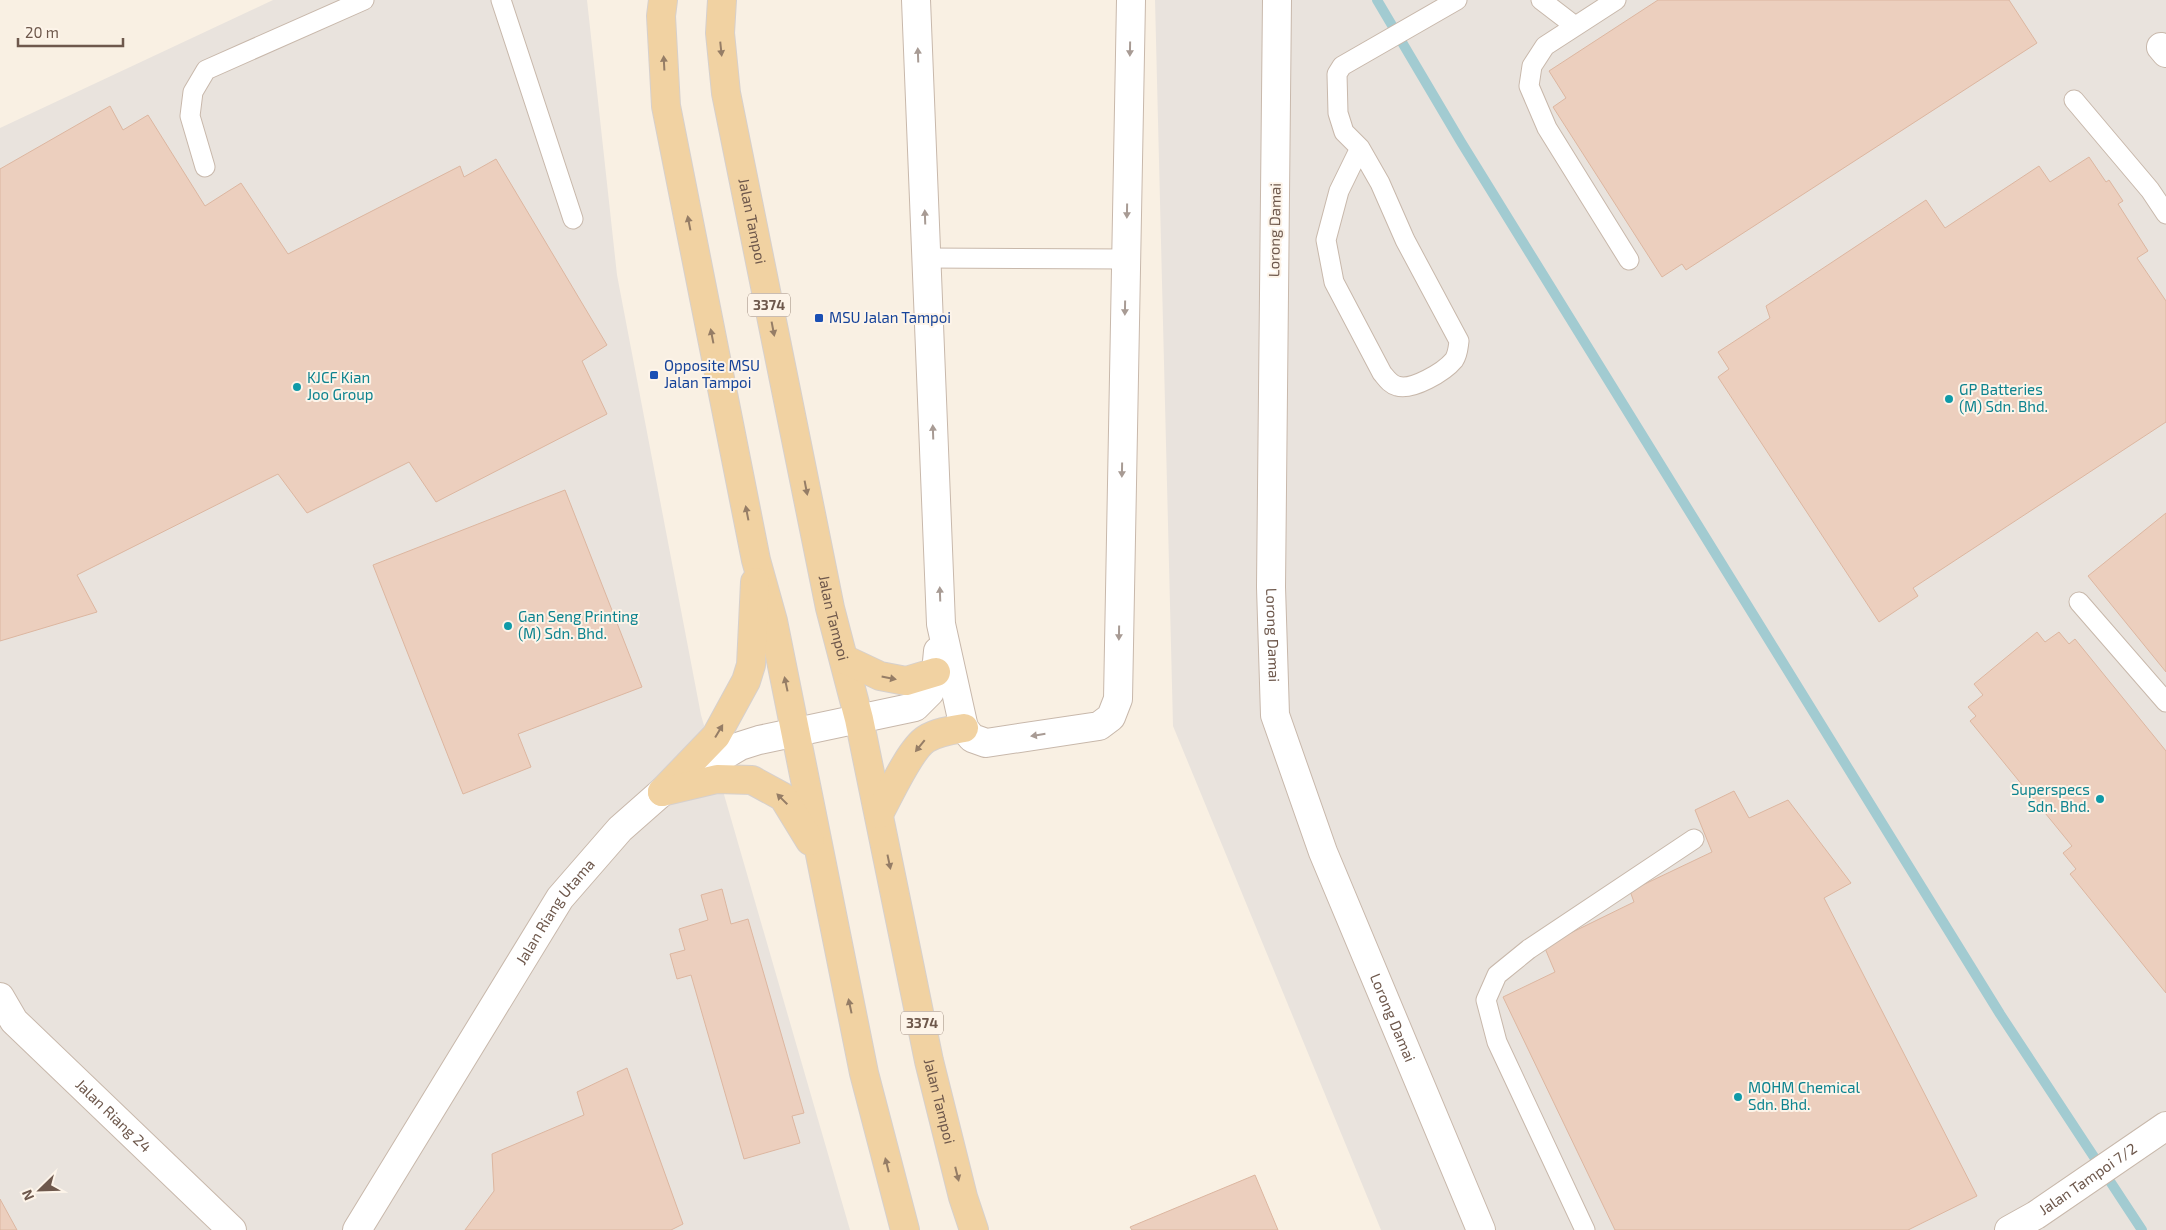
<svg xmlns="http://www.w3.org/2000/svg" width="2166" height="1230" viewBox="0 0 2166 1230" font-family="'Exo 2',sans-serif">
  <rect width="100%" height="100%" fill="#f9f0e3"/>
  <path fill="#e9e3dd" d="M273 0H587L617 275 701 715 850 1230H0V128Z
    M1155 0H2166V1230H1381L1173 726Z"/>
  <g fill="none" stroke-linecap="round" stroke-linejoin="round">
    <path stroke="#a2cbd1" stroke-width="10" d="M1377 0 1461 142 2000 1014 2142 1230"/>
  </g>
  <path fill="#eccfbe" stroke="#dcb6a0" d="M1658 0H2009L2037 43 1686 270 1682 264 1662 277 1553 107 1566 98 1549 71Z
    M110 106 123 130 148 115 205 206 241 183 288 254 460 166 464 177 496 159 607 345 582 361 607 414 436 502 409 462 307 513 278 474 77 575 97 612 0 641V169Z
    M2089 157 2106 182 2109 180 2123 201 2118 204 2148 251 2137 258 2166 301V422L1913 588 1918 596 1879 622 1718 377 1729 369 1718 352 1770 318 1766 306 1926 200 1945 228 2039 166 2050 182Z
    M565 490 642 687 518 734 531 767 463 794 373 565Z
    M2166 513V672L2088 576Z
    M2037 632 2045 642 2059 632 2069 644 2075 639 2166 751V993L2070 874 2076 869 2063 853 2072 846 1970 721 1976 716 1968 707 1983 695 1974 684Z
    M1734 791 1749 818 1788 800 1851 883 1824 898 1977 1196 1908 1230H1615L1503 997 1555 972 1544 946 1634 902 1630 891 1712 852 1695 810Z
    M722 889 731 924 748 919 804 1113 792 1116 800 1143 744 1159 691 975 677 979 670 954 685 950 679 929 708 920 701 895Z
    M627 1068 683 1224 671 1230H465L494 1191 492 1154 584 1115 577 1092Z
    M1255 1175 1278 1230H1132L1130 1227Z
    M0 1199 17 1230H0Z"/>
  <g fill="none" stroke-linecap="round" stroke-linejoin="round">
    <defs>
      <path id="lane" d="M501 0 573 219
        M1541 0 1575 26
        M1616 0 1545 46 1532 66 1529 86 1547 128 1629 260
        M2074 100 2150 190 2166 214
        M1360 148 1339 191 1326 240 1334 282 1382 373C1387 379 1390 384 1397 386 1412 391 1444 372 1454 360 1458 354 1458 348 1459 341L1405 240 1380 183 1360 148 1344 132 1338 113 1337 74 1342 66 1457 0
        M205 167 190 116 193 92 206 70 364 0
        M926 258 1126 259
        M2079 602 2166 702
        M1585 1230 1497 1042 1486 1000 1497 975 1529 949 1694 839"/>
      <g id="street">
        <path d="M916 0 941 624 964 728 972 738 986 743 1099 726 1111 717 1118 699 1131 0"/>
        <path id="s1" d="M1277 0 1271 587 1275 715 1323 852 1481 1230"/>
        <path d="M2161 47 2166 53"/>
        <path id="s2" d="M0 997 14 1021 232 1230"/>
        <path id="s3" d="M357 1230 560 898 620 829 662 792 740 746 759 740 915 707 930 692 936 672 938 651"/>
        <path id="s4" d="M2009 1230 2036 1215 2166 1126"/>
      </g>
      <g id="primary">
        <path d="M663 0 661 16 666 106 756 560 773 621 864 1073 905 1230"/>
        <path id="s5" d="M722 0 720 33 726 93 830 608 859 719 929 1061 963 1197 974 1230"/>
        <path d="M844 659 880 676 906 681 936 672"/>
        <path d="M662 792 716 736 746 681 751 665 755 582"/>
        <path d="M662 792 717 779 752 780 783 797 810 841"/>
        <path d="M879 814C889 796 910 749 926 739 937 732 952 730 964 728"/>
      </g>
    </defs>
    <use href="#lane" stroke="#c8b8ab" stroke-width="21"/>
    <use href="#street" stroke="#c8b8ab" stroke-width="30"/>
    <use href="#primary" stroke="#d6d0cd" stroke-width="30"/>
    <use href="#lane" stroke="#fff" stroke-width="19"/>
    <use href="#street" stroke="#fff" stroke-width="28"/>
    <use href="#primary" stroke="#f1d2a2" stroke-width="28"/>
  </g>
  <defs><path id="oneway-solid" d="M-6-.8H1V-3.2L6.5 0L1 3.2V.8H-6Z" transform="scale(1.25)"/></defs>
  <g fill="#957d66">
    <use href="#oneway-solid" transform="translate(721 49) rotate(84)"/>
    <use href="#oneway-solid" transform="translate(664 63) rotate(-93)"/>
    <use href="#oneway-solid" transform="translate(689 223) rotate(-101)"/>
    <use href="#oneway-solid" transform="translate(773 329) rotate(79)"/>
    <use href="#oneway-solid" transform="translate(712 336) rotate(-101)"/>
    <use href="#oneway-solid" transform="translate(806 488) rotate(79)"/>
    <use href="#oneway-solid" transform="translate(747 513) rotate(-101)"/>
    <use href="#oneway-solid" transform="translate(889 678) rotate(11)"/>
    <use href="#oneway-solid" transform="translate(786 684) rotate(-102)"/>
    <use href="#oneway-solid" transform="translate(719 731) rotate(-59)"/>
    <use href="#oneway-solid" transform="translate(920 746) rotate(129)"/>
    <use href="#oneway-solid" transform="translate(782 799) rotate(-135)"/>
    <use href="#oneway-solid" transform="translate(889 862) rotate(78)"/>
    <use href="#oneway-solid" transform="translate(850 1006) rotate(-102)"/>
    <use href="#oneway-solid" transform="translate(887 1165) rotate(-104)"/>
    <use href="#oneway-solid" transform="translate(957 1174) rotate(76)"/>
  </g>
  <g fill="#a89b94">
    <use href="#oneway-solid" transform="translate(1130 49) rotate(91)"/>
    <use href="#oneway-solid" transform="translate(918 55) rotate(-92)"/>
    <use href="#oneway-solid" transform="translate(1127 211) rotate(91)"/>
    <use href="#oneway-solid" transform="translate(925 217) rotate(-92)"/>
    <use href="#oneway-solid" transform="translate(1125 308) rotate(91)"/>
    <use href="#oneway-solid" transform="translate(933 432) rotate(-92)"/>
    <use href="#oneway-solid" transform="translate(1122 470) rotate(91)"/>
    <use href="#oneway-solid" transform="translate(940 594) rotate(-92)"/>
    <use href="#oneway-solid" transform="translate(1119 633) rotate(91)"/>
    <use href="#oneway-solid" transform="translate(1038 735) rotate(171)"/>
  </g>
  <g fill="#1a4fb4" stroke="#fdf4e9" stroke-width="2">
    <rect x="814" y="313" width="10" height="10" rx="2.5"/>
    <rect x="649" y="370" width="10" height="10" rx="2.5"/>
  </g>
  <g fill="#0f9aa8" stroke="#fdf4e9" stroke-width="2">
    <circle cx="297" cy="387" r="5"/>
    <circle cx="1949" cy="399" r="5"/>
    <circle cx="508" cy="626" r="5"/>
    <circle cx="2100" cy="799" r="5"/>
    <circle cx="1738" cy="1097" r="5"/>
  </g>
  <g text-anchor="middle" stroke-width="4" stroke-linejoin="round" paint-order="stroke">
    <g fill="#fdf4e9" stroke="#99877b" stroke-width="1">
      <rect x="748" y="293.5" width="42" height="23" rx="4"/>
      <rect x="901" y="1011.5" width="42" height="23" rx="4"/>
    </g>
    <g font-size="14" font-weight="bold" fill="#6e584c">
      <text x="769" y="310">3374</text>
      <text x="922" y="1028">3374</text>
    </g>
    <g font-size="15" fill="#6e584c" stroke="#fdf4e9">
      <text dy="5" stroke="none"><textPath href="#s5" startOffset="224">Jalan Tampoi</textPath></text>
      <text transform="translate(1275 230) rotate(-89)" y="5">Lorong Damai</text>
      <text dy="5" stroke="none"><textPath href="#s5" startOffset="629">Jalan Tampoi</textPath></text>
      <text dy="5" stroke="none"><textPath href="#s1" startOffset="635">Lorong Damai</textPath></text>
      <text dy="5" stroke="none"><textPath href="#s3" startOffset="375">Jalan Riang Utama</textPath></text>
      <text dy="5" stroke="none"><textPath href="#s1" startOffset="1040">Lorong Damai</textPath></text>
      <text dy="5" stroke="none"><textPath href="#s5" startOffset="1124">Jalan Tampoi</textPath></text>
      <text dy="5" stroke="none"><textPath href="#s2" startOffset="165">Jalan Riang 24</textPath></text>
      <text dy="5" stroke="none"><textPath href="#s4" startOffset="94">Jalan Tampoi 7/2</textPath></text>
    </g>
    <g font-size="15" fill="#164399" stroke="#fdf4e9" text-anchor="start">
      <text x="829" y="323">MSU Jalan Tampoi</text>
      <text x="664" y="371">Opposite MSU<tspan x="664" dy="17">Jalan Tampoi</tspan></text>
    </g>
    <g font-size="15" fill="#0d838f" stroke="#fdf4e9" text-anchor="start">
      <text x="307" y="383">KJCF Kian<tspan x="307" dy="17">Joo Group</tspan></text>
      <text x="1959" y="395">GP Batteries<tspan x="1959" dy="17">(M) Sdn. Bhd.</tspan></text>
      <text x="518" y="622">Gan Seng Printing<tspan x="518" dy="17">(M) Sdn. Bhd.</tspan></text>
      <text x="2090" y="795" text-anchor="end">Superspecs<tspan x="2090" dy="17">Sdn. Bhd.</tspan></text>
      <text x="1748" y="1093">MOHM Chemical<tspan x="1748" dy="17">Sdn. Bhd.</tspan></text>
    </g>
  </g>
  <g transform="translate(40 1190) rotate(247)" stroke="#fdf4e9" stroke-width="4" paint-order="stroke">
  <path d="M0-4L9 19L0 12L-9 19Z" fill="#6e584c"/>
  <text y="-8" font-size="14" font-weight="bold" text-anchor="middle" fill="#6e584c">N</text>
  </g>
  <path d="M18 38v8h105v-8" fill="none" stroke="#6e584c" stroke-width="2.5"/>
  <text x="25" y="38" font-size="15" fill="#6e584c" stroke="#fdf4e9" stroke-width="4" paint-order="stroke">20 m</text>
</svg>
